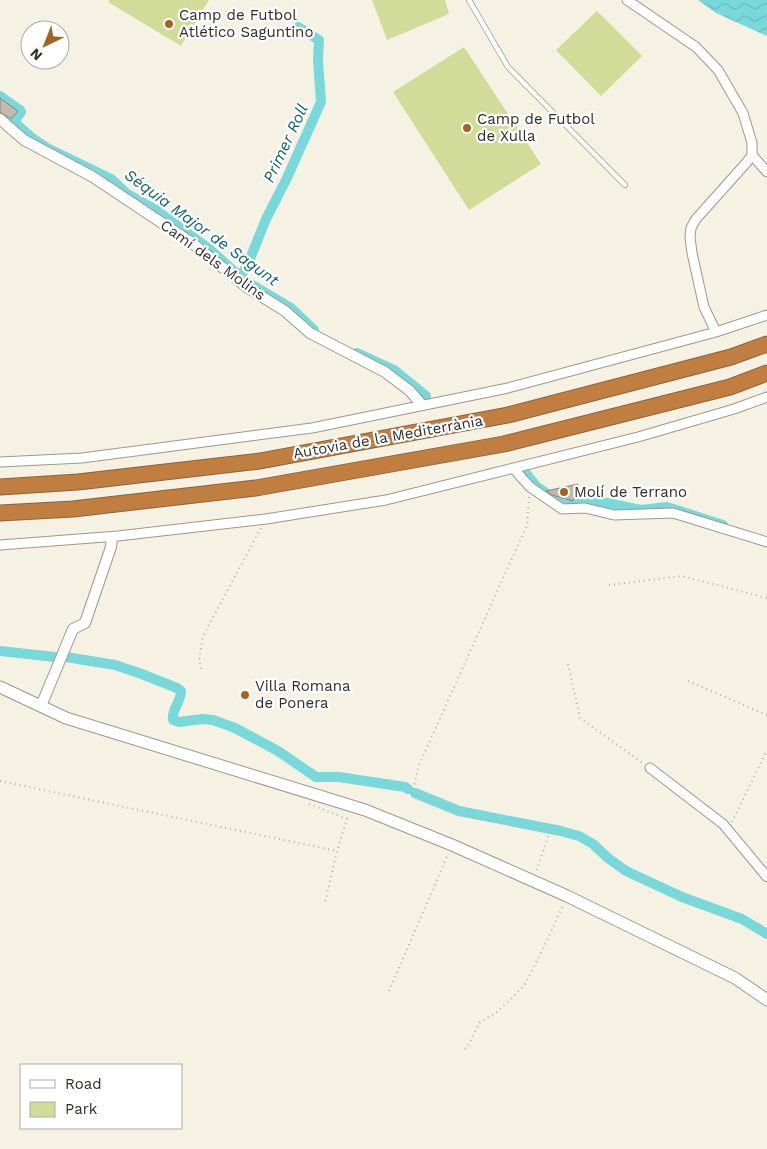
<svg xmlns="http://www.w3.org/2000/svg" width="767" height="1149" viewBox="0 0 767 1149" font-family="'Work Sans',sans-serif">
  <defs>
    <pattern id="water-waves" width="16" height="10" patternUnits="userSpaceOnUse" patternTransform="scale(1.25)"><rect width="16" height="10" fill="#79d9da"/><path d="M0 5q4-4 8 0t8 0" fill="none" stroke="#69bbbb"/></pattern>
  </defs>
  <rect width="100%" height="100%" fill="#f6f2e3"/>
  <path fill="#d1dc99" d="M109 0H209L181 46 108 2Z
    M372 0H445L449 14 387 40Z
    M597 11 642 56 601 96 556 50Z
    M464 47 541 164 469 210 393 92Z"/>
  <path fill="url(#water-waves)" d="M698 0H767V36L716 13Z"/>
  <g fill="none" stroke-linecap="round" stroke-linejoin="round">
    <path stroke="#79d9da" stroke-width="10" d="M0 96 20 110 21 112 14 122 32 138 47 148 111 179 126 193 156 210 208 248 244 280 291 308 314 330
      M240 277 248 264 266 219 286 180 321 102 318 60 319 40 298 27
      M357 353 394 370 426 396
      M525 472 537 487 564 505 578 504 592 500 641 510 667 507 723 525
      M0 651 55 657
      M66 657 115 665 139 673 177 688 181 691C181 702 171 710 173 720L179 722 202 719 213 720 235 728 278 751 316 777H339L405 787 408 789
      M415 793 459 811 561 831 579 836 593 844 608 858 626 871 682 897 742 919 767 934"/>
  </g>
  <path fill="#bfbcad" stroke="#868376" d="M0 98 18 111 11 119 0 112Z
    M578 484 573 501 552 495 546 491Z"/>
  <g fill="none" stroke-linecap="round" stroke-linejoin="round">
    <defs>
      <path id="service" d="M469 0 508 67 625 185"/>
      <path id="minor" d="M627 0 696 47 718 70 743 113 752 143V155L747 162 696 219 691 228 690 237 692 253 704 307 716 332
        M752 155 767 172
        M0 462 82 458 312 428 508 388 716 332 767 315
        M513 468 530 487 562 509 585 508 614 515 673 513 767 542
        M0 545 118 536 266 519 386 500 638 437 734 409 767 397
        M650 768 723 824 767 877"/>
      <path id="tertiary" d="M0 119 24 140 93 177 192 243 248 288 285 311 310 333 385 372 410 391 422 405
        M41 706 73 629 85 623 111 547 112 537"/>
      <path id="secondary" d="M0 687 66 718 365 810 452 845 567 896 735 978 767 1000"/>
      <path id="motorway" d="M0 487 78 482 260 461 508 415 731 357 767 344
        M0 513 73 509 256 488 504 444 730 387 767 373"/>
    </defs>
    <use href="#service" stroke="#9c988b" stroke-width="6"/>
    <use href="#minor" stroke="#9c988b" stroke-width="11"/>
    <use href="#tertiary" stroke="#9c988b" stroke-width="12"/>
    <use href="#secondary" stroke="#9c988b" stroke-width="13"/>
    <use href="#motorway" stroke="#8d6238" stroke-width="17"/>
    <path stroke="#b2afa3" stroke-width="2" stroke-dasharray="1 4" stroke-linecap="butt" d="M529 497 527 525 419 765 412 794 461 814 550 831 536 872
      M609 585 682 576 767 598
      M568 664 580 718 644 764
      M201 669 199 660 203 636 261 528
      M688 681 767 715
      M0 781 337 851
      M309 804 347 819 337 851 325 903
      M732 822 767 750
      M389 991 448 854
      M465 1049 468 1046 480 1022 497 1012 524 986 547 941 563 905"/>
    <use href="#service" stroke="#fff" stroke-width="4.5"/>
    <use href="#minor" stroke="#fff" stroke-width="9"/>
    <use href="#tertiary" stroke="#fff" stroke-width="10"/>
    <use href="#secondary" stroke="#fff" stroke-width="11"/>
    <use href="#motorway" stroke="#c07f41" stroke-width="15"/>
  </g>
  <g fill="#9f6523" stroke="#fff" stroke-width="2">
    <circle cx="169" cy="24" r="5"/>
    <circle cx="467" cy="128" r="5"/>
    <circle cx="564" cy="492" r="5"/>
    <circle cx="245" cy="695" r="5"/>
  </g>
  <g text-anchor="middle" stroke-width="4.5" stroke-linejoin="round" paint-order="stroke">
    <g font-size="15" fill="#2f2d28" stroke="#fff" text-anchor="start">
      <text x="179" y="20">Camp de Futbol<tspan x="179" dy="17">Atlético Saguntino</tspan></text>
      <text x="477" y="124">Camp de Futbol<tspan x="477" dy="17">de Xulla</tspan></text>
      <text x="574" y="497">Molí de Terrano</text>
      <text x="255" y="691">Villa Romana<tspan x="255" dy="17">de Ponera</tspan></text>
    </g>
    <g font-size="15" fill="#2f2d28" stroke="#fff">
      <text transform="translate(213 260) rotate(36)" y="5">Camí dels Molins</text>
      <text transform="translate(388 437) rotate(-10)" y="5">Autovia de la Mediterrània</text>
    </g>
    <g font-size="16" font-style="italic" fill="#106364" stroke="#fff">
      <text transform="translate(285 143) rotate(-65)" y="6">Primer Roll</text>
      <text transform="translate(202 227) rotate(36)" y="6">Séquia Major de Sagunt</text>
    </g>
  </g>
  <rect x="20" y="1064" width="162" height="65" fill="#ffffff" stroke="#acaba9"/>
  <rect x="30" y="1080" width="25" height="8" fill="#ffffff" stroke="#acaba9"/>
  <text x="65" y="1089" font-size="15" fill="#2f2d28">Road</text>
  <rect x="30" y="1102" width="25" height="15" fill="#d1dc99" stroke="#acaba9"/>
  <text x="65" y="1114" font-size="15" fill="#2f2d28">Park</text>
  <g transform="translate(45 45) rotate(223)"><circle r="24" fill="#ffffff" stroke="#acaba9"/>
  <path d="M0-4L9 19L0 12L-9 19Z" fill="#9f6523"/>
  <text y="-8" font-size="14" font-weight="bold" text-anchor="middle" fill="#2f2d28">N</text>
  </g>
</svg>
